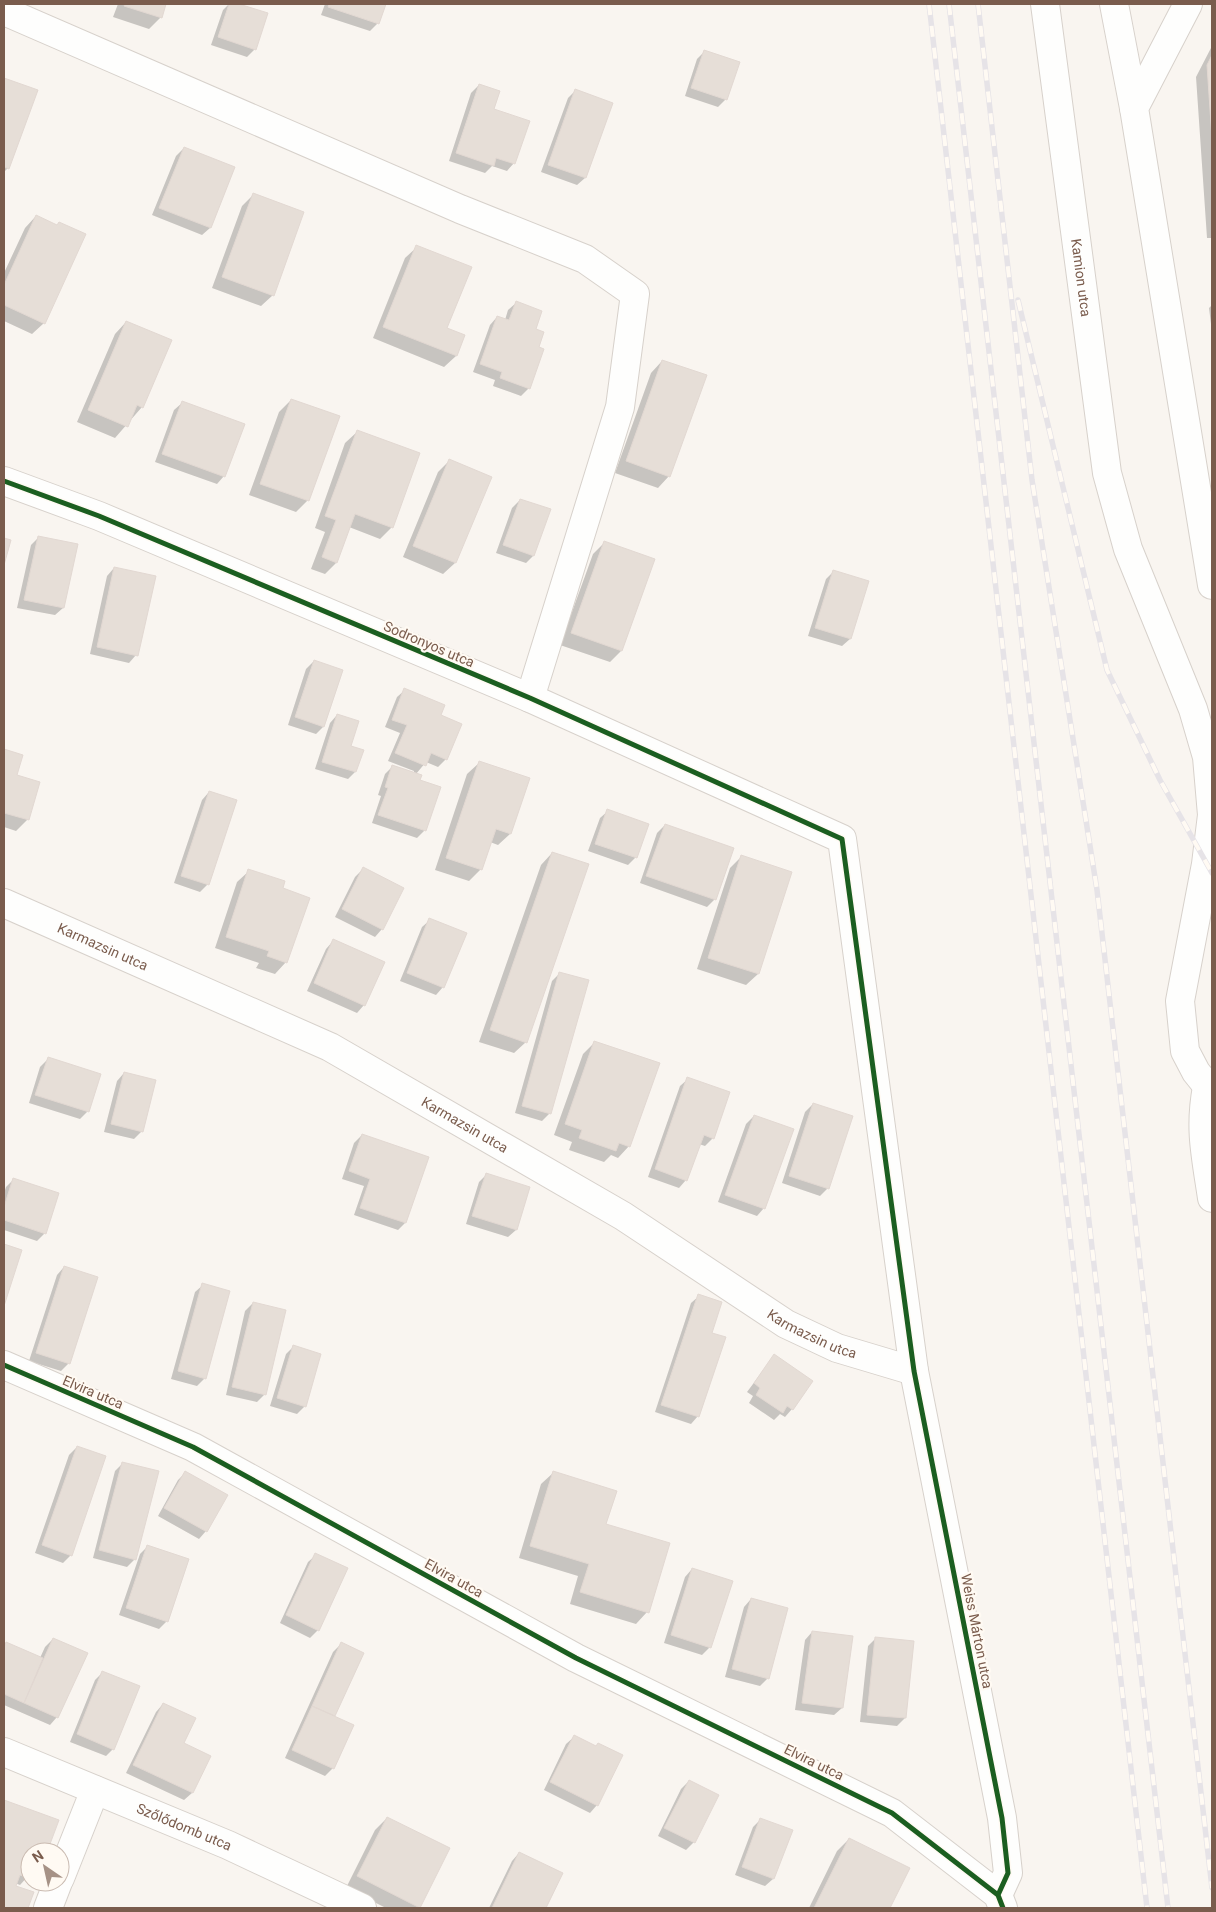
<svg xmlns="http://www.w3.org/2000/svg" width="1216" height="1912" viewBox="0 0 1216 1912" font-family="Roboto,sans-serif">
  <rect width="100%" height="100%" fill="#f9f5f0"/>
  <path fill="#0003" d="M118 4H165L161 17 149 29 113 17Z
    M229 4 267 14 255 49 247 57 211 45 223 10Z
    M325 4H384L378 23 370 31 321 15Z
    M1212 46V238H1207L1196 77Z
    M705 51 726 99 718 107 685 96 697 59Z
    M4 79 36 91 8 168 4 172Z
    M479 85 514 163 507 171 492 166 485 173 449 161 471 93Z
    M576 90 585 178 577 185 541 172 568 98Z
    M184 148 234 168 210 228 202 235 152 215 176 156Z
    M253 195 273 295 261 306 212 288 242 206Z
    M36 216 44 323 32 334 4 321V273L25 228Z
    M417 247 446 329 464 336 456 356 444 367 373 338 405 258Z
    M516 303 534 330 537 348 529 388 521 396 493 386 495 380 473 372 490 325 497 317 505 320 508 310Z
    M1212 305V332L1209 308Z
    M126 322 142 407 115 438 77 422 115 334Z
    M662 361 669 476 658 488 615 473 651 373Z
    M291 400 308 500 296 512 249 495 279 412Z
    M182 403 224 476 217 484 155 462 174 410Z
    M357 432 392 527 380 539 349 527 336 563 325 574 311 569 325 532 315 528 345 443Z
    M449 461 490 478 455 563 443 574 403 557 438 472Z
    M520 500 533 556 526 563 496 553 512 508Z
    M39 537 63 608 55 615 17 608 31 545Z
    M604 543 621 651 610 662 560 645 593 554Z
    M114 568 136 655 129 663 90 654 107 576Z
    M833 572 850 639 842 646 808 636 826 579Z
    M314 661 323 727 316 734 288 725 306 669Z
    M405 690 439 716 446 759 438 767 426 762 416 774 425 830 417 838 372 823 381 796 378 795 385 774 393 766 414 773V771L388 761 400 733 385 727 397 697Z
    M337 715 355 772 348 779 315 769 330 723Z
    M4 751 21 756 15 776 28 819 16 831 4 827Z
    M479 763 528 779 510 834 498 845 490 842 481 869 469 881 435 870 467 774Z
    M209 792 208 884 200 892 174 883 202 800Z
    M608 811 636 857 628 865 588 851 600 818Z
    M665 825 715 899 707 907 640 883 657 833Z
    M552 853 526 1042 514 1053 479 1042 541 865Z
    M741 857 758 974 746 985 697 969 730 868Z
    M363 869 382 929 375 937 335 917 355 877Z
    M249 871 281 889 286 962 275 974 256 968 259 963 215 948 237 882Z
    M430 920 443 987 436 995 400 981 422 927Z
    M333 941 364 1005 357 1013 307 991 326 949Z
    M560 973 550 1113 542 1121 515 1113 552 981Z
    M595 1042 629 1146 618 1158 611 1155 604 1162 569 1150 572 1142 554 1135 583 1054Z
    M48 1059 88 1111 80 1119 29 1103 40 1067Z
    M124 1073 142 1131 134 1139 104 1132 117 1081Z
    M688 1079 713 1138 705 1146 699 1144 686 1180 679 1188 648 1177 680 1086Z
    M813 1104 828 1188 820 1196 782 1183 805 1112Z
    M754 1116 764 1208 757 1216 718 1202 746 1124Z
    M362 1135 405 1223 398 1230 354 1215 364 1186 342 1179 354 1143Z
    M486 1175 529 1188 516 1230 508 1237 466 1224 479 1182Z
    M14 1179 45 1233 37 1241 4 1230V1193L6 1187Z
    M4 1245 20 1250 4 1302Z
    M64 1267 69 1363 61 1371 29 1361 57 1275Z
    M203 1285 205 1378 197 1386 171 1379 195 1292Z
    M699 1296 711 1333 698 1416 691 1424 655 1412 691 1303Z
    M253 1303 265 1394 257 1402 226 1395 245 1311Z
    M293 1347 305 1406 297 1414 270 1406 286 1354Z
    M774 1356 792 1409 785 1417 780 1414 774 1420 749 1403 753 1396 747 1392Z
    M77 1447 71 1555 63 1563 35 1553 69 1455Z
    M123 1463 135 1559 127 1567 93 1558 115 1471Z
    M185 1473 206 1531 199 1539 158 1516 178 1480Z
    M553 1473 605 1525 647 1612 636 1624 570 1604 578 1576 519 1558 541 1484Z
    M148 1546 167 1621 159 1629 119 1615 140 1554Z
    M316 1555 318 1630 310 1638 280 1623 308 1562Z
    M692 1569 710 1647 702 1655 664 1643 685 1577Z
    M751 1599 768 1678 760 1686 725 1677 744 1607Z
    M812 1632 842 1708 834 1715 795 1710 805 1640Z
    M53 1639 57 1717 50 1725 4 1705V1647L7 1644 40 1658 45 1647Z
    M875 1639 905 1718 897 1726 860 1722 868 1646Z
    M341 1644 362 1653 333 1717V1768L325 1776 285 1758 333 1652Z
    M103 1672 113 1749 106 1756 70 1742 95 1680Z
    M163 1704 183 1744 209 1756 192 1793 184 1800 126 1773 156 1712Z
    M574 1737 597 1805 590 1813 544 1790 566 1744Z
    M689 1781 694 1842 686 1850 658 1836 681 1789Z
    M4 1801 57 1821 46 1852H30V1874L20 1885 15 1883 14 1886 32 1893 27 1908H4Z
    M387 1818 419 1907 417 1908H386L346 1888 375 1830Z
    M760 1820 791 1831 773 1879 765 1886 735 1875 753 1827Z
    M849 1839 909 1869 889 1908H809L837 1851Z
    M519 1853 561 1873 545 1908H489L512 1861Z"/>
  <path fill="#e6ded7" stroke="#e2d8d2" d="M125 4H166L162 18 124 6Z
    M229 4H239L268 13 256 50 218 37Z
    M329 4H386L379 24 328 7Z
    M704 50 740 62 727 100 691 88Z
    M1212 55V139L1207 65Z
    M4 78 38 90 9 169 4 167Z
    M479 84 500 91 494 109 530 121 515 164 496 158 494 166 456 153Z
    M575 89 613 103 586 178 548 165Z
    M184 147 235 167 211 228 159 208Z
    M253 193 304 212 274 296 222 277Z
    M36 215 57 225 59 222 86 234 45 324 4 305V285Z
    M416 245 472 267 447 328 465 335 457 356 383 327Z
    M516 301 542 311 536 329 544 332 539 347 544 349 530 389 500 378 502 372 480 364 497 316 509 320Z
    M126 321 172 340 143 408 137 405 128 427 88 410Z
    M662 360 707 375 670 477 626 461Z
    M291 399 340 416 309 501 260 484Z
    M182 401 245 424 225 477 162 454Z
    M357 430 420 453 393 528 355 514 337 563 322 557 336 520 325 516Z
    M449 459 492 477 456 563 413 546Z
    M520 499 551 509 534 556 503 545Z
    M38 536 78 544 64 608 24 600Z
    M4 538 11 540 4 565Z
    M604 541 655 559 622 651 571 633Z
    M114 567 156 576 138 656 97 647Z
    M833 570 869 581 851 639 815 628Z
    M314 660 343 670 324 727 295 717Z
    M404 688 445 705 441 715 462 724 447 760 431 753 426 766 395 753 407 725 392 720Z
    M337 714 359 721 351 746 364 750 356 772 322 762Z
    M4 749 23 755 17 775 40 782 29 820 4 813Z
    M479 761 530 778 511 834 496 829 482 870 446 858Z
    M392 765 422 775 420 780 441 787 426 831 378 815 388 788 385 787Z
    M209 791 237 800 209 885 181 876Z
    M607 809 649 824 637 858 595 844Z
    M665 824 734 848 716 900 646 876Z
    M552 852 589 864 527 1043 490 1030Z
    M741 855 792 872 759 974 708 958Z
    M363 867 404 888 383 930 342 909Z
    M248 869 285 881 283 888 310 898 287 963 267 956 269 951 226 937Z
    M429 918 467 933 444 988 407 973Z
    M333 939 385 962 365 1006 314 983Z
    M559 972 589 980 551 1114 522 1106Z
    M594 1041 660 1063 630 1147 619 1143 616 1151 579 1138 582 1130 565 1124Z
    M48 1057 101 1074 89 1112 35 1095Z
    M124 1072 156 1080 143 1132 111 1124Z
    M687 1077 730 1092 714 1139 704 1135 687 1181 655 1169Z
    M813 1103 853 1116 829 1189 789 1176Z
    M754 1115 794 1129 765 1209 725 1195Z
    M362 1134 429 1157 406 1223 360 1208 370 1179 349 1171Z
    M486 1173 530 1187 517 1230 472 1216Z
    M13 1178 59 1193 46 1234 4 1220V1207Z
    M4 1244 22 1250 4 1306Z
    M64 1266 98 1277 70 1364 36 1353Z
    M202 1283 230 1291 206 1379 178 1371Z
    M698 1294 722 1302 712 1333 726 1337 699 1417 661 1405Z
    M253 1302 286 1310 266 1395 232 1387Z
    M293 1345 321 1354 306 1407 277 1398Z
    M774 1354 813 1381 793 1410 787 1406 783 1413 756 1395 760 1388 754 1383Z
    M77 1446 106 1456 72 1556 42 1545Z
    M122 1462 159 1471 136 1560 99 1550Z
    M185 1471 228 1495 207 1532 164 1508Z
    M553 1471 617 1491 606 1524 670 1543 649 1613 580 1592 589 1564 530 1546Z
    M147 1545 189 1559 168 1622 126 1608Z
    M315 1553 348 1568 319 1631 286 1615Z
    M692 1568 733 1581 711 1648 671 1635Z
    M751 1598 788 1608 769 1679 732 1669Z
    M812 1631 853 1636 843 1708 802 1703Z
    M875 1637 914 1641 906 1718 867 1715Z
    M53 1638 88 1653 58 1718 24 1703Z
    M6 1642 43 1658 24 1703 4 1694V1648Z
    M341 1642 364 1653 335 1716 312 1706Z
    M102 1671 140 1686 114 1750 77 1734Z
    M163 1703 196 1718 184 1743 211 1756 193 1793 133 1765Z
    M312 1706 354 1725 334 1769 292 1750Z
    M574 1735 596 1746 598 1743 623 1755 598 1806 550 1782Z
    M689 1780 719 1795 695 1843 664 1828Z
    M4 1800 59 1820 47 1852H30L28 1878 20 1875 16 1886 34 1892 28 1908H4Z
    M387 1817 450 1848 420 1908 357 1876Z
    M760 1818 793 1830 774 1879 742 1867Z
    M849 1838 910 1868 890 1908H814Z
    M519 1852 563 1873 546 1908H492Z"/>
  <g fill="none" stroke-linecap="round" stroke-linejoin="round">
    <defs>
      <g id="minor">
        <path id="s1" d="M1045 4 1107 473 1128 549 1193 709 1207 757 1212 815 1206 864 1180 1001 1185 1051 1196 1072 1212 1092"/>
        <path d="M1114 4 1134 108"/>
        <path d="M1188 4 1134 108 1212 585"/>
        <path d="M4 11 460 209 585 259 635 294 620 407 530 698"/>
        <path d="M4 481 99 516 530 698 842 839 914 1371 1002 1818 1008 1873 998 1895"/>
        <path id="s2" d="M4 903 330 1047 623 1216 786 1324 837 1348 914 1371"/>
        <path d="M1207 1087C1199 1129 1206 1157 1212 1198"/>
        <path d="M4 1365 193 1447 576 1658 892 1813 998 1895 1003 1908"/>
        <path id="s3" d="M4 1752 228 1845 362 1908"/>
        <path d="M60 1878 95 1790"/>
        <path d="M48 1908 58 1882"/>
      </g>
    </defs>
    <use href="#minor" stroke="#d7d1cb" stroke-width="30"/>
    <use href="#minor" stroke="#fefefd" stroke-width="28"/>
    <defs>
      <path id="rail" d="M929 4 1147 1908
        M949 4 1168 1908
        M978 4 1032 480 1097 890 1212 1888
        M1018 300 1107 670 1160 780 1212 873"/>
    </defs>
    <use href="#rail" stroke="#e6e3e7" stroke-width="5.5"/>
    <use href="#rail" stroke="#fffaf3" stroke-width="4" stroke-dasharray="11" stroke-linecap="butt"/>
    <defs>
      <path id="cycleway" d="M4 481 99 516 530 698 842 839 914 1371 1002 1818 1008 1873 998 1895
        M4 1365 193 1447 576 1658 892 1813 998 1895 1003 1908"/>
    </defs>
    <use href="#cycleway" stroke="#fffaf3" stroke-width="8"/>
    <use href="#cycleway" stroke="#1b5e20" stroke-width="5"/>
  </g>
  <g text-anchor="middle" stroke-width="4.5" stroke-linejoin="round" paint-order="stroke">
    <g font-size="14" fill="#7a5c4d" stroke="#fffaf3">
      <text dy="5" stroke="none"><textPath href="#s1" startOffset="276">Kamion utca</textPath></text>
      <text transform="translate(429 644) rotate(23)" y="5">Sodronyos utca</text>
      <text dy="5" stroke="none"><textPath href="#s2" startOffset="108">Karmazsin utca</textPath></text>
      <text dy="5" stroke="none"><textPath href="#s2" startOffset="512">Karmazsin utca</textPath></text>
      <text dy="5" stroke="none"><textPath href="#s2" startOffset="918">Karmazsin utca</textPath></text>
      <text transform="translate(93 1392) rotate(23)" y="5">Elvira utca</text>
      <text transform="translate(454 1578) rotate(29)" y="5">Elvira utca</text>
      <text transform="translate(977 1631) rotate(79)" y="5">Weiss Márton utca</text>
      <text transform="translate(814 1762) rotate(26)" y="5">Elvira utca</text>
      <text dy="5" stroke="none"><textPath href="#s3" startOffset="195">Szőlődomb utca</textPath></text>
    </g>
  </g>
  <rect width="1216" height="1912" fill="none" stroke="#7a5c4d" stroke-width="10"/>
  <g transform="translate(45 1867) rotate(326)"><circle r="24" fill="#fffaf3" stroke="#cabbb1"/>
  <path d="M0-4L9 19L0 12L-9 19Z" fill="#a69286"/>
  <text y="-8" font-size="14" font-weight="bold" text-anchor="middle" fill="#7a5c4d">N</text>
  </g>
</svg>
